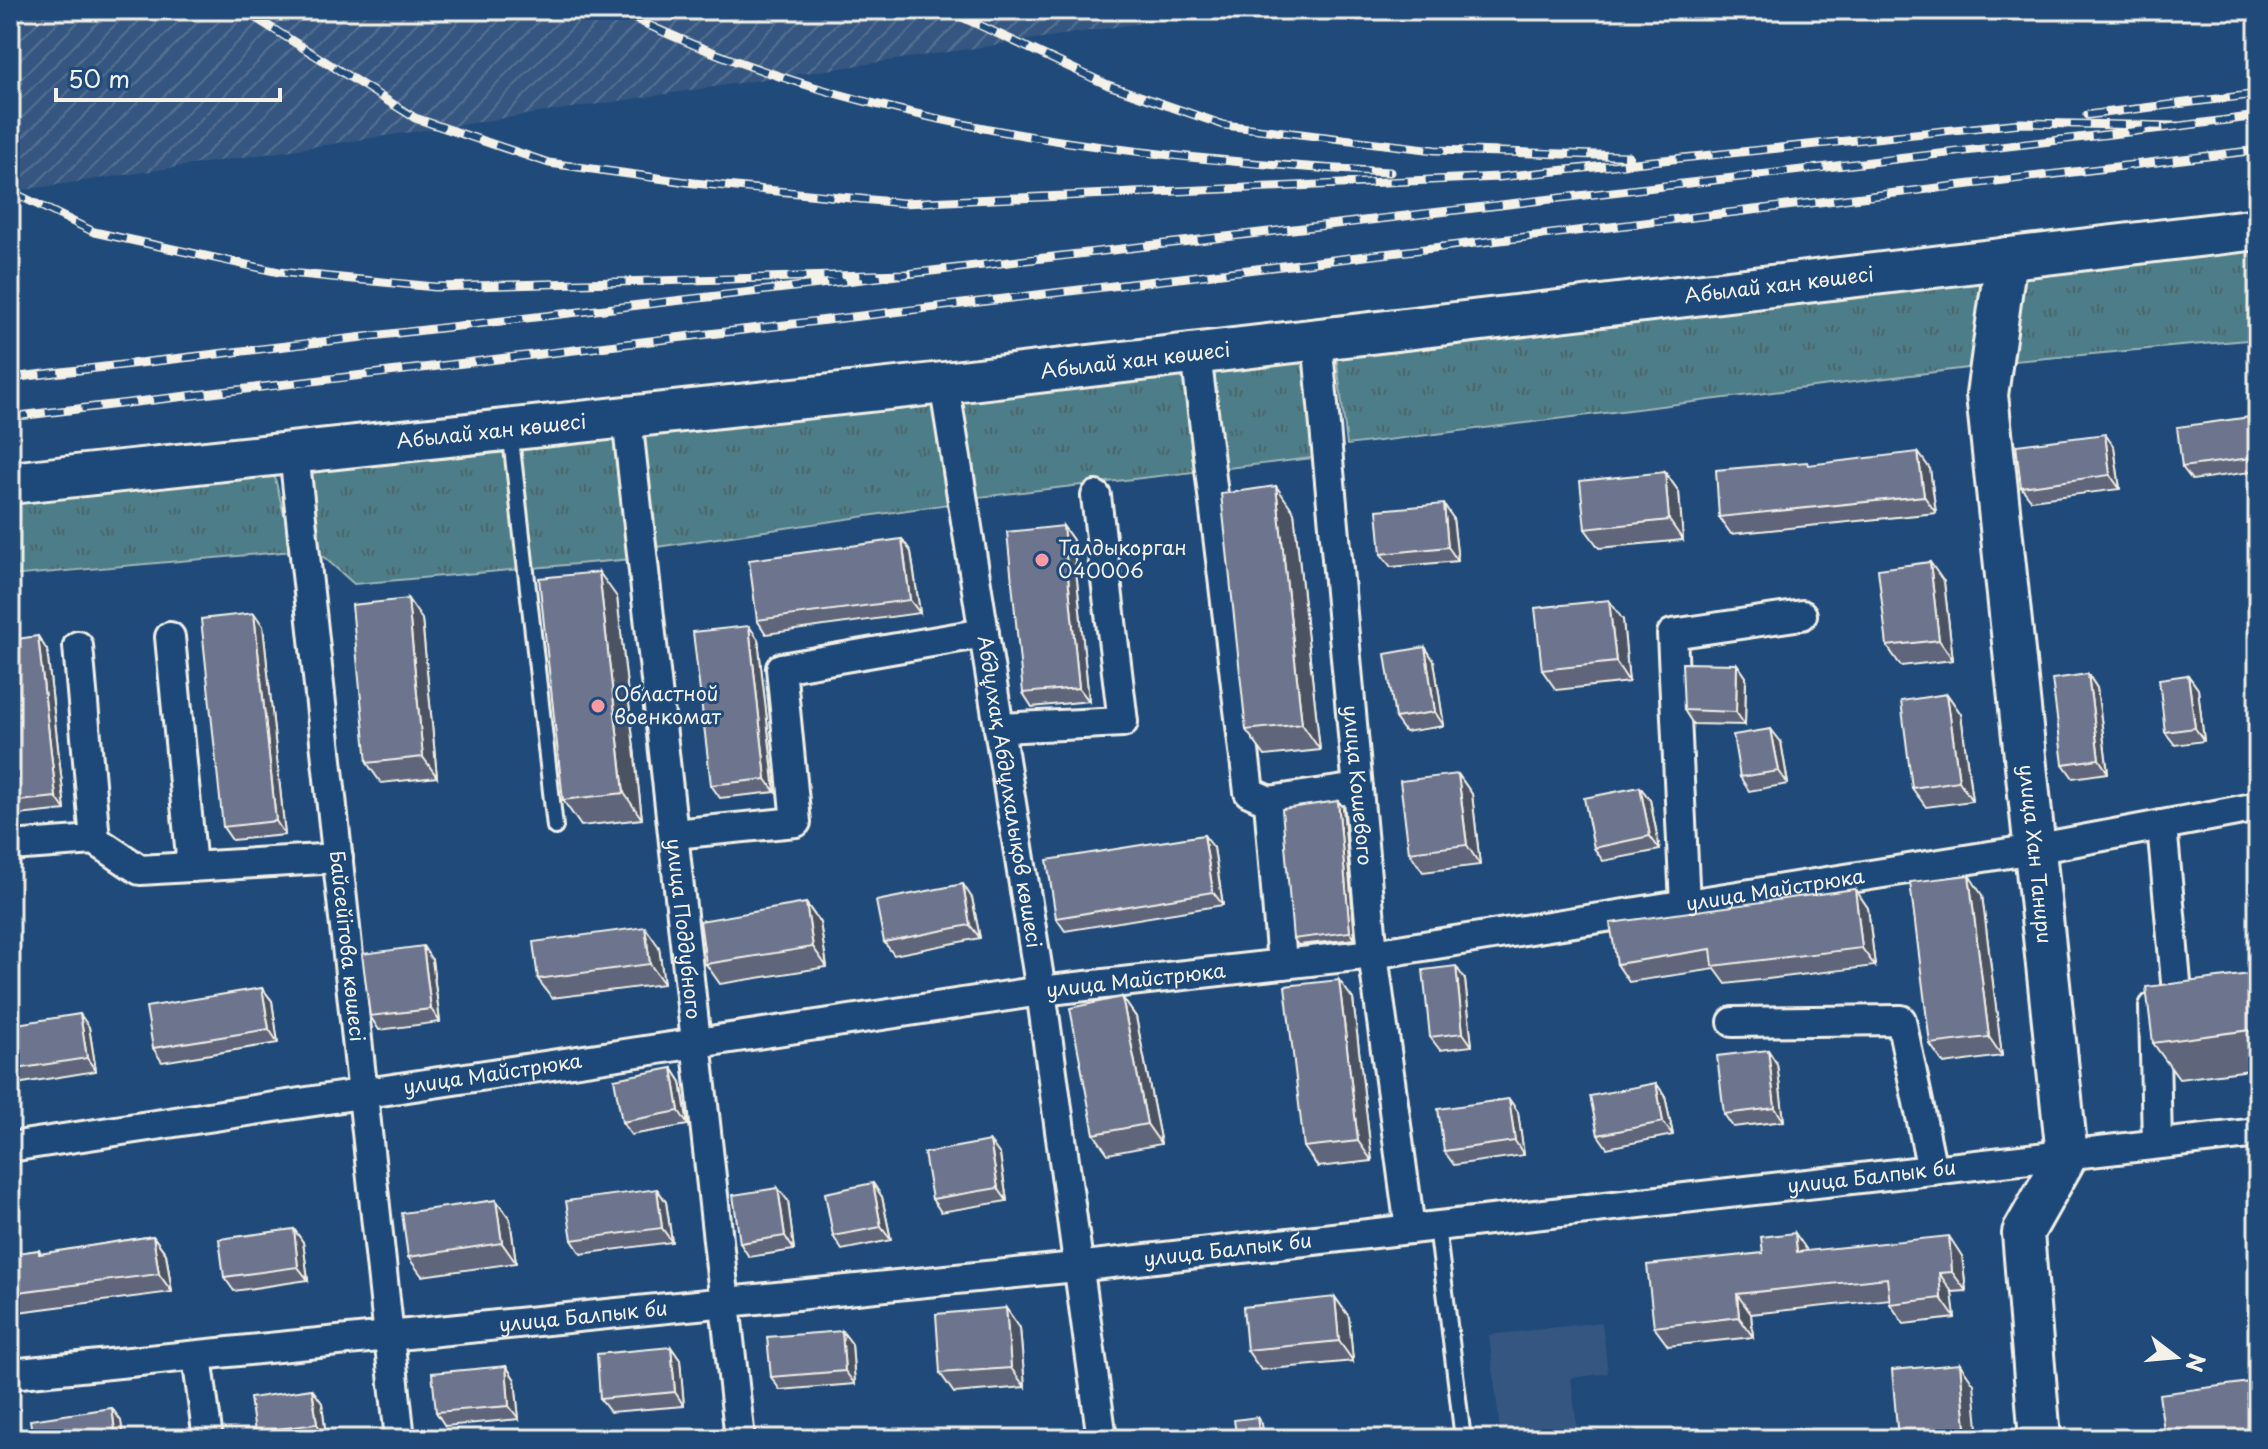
<svg xmlns="http://www.w3.org/2000/svg" width="2268" height="1449" viewBox="0 0 2268 1449" font-family="'Playpen Sans',sans-serif">
  <defs>
    <pattern id="industrial-furrows" width="10" height="10" patternUnits="userSpaceOnUse" patternTransform="scale(2)"><rect width="10" height="10" fill="#365780"/><path d="M-1 1l2-2M0 10L10 0M9 11l2-2" fill="none" stroke="#547092"/></pattern>
    <pattern id="grass-tufts" width="24" height="20" patternUnits="userSpaceOnUse" patternTransform="scale(2)"><rect width="24" height="20" fill="#4e7d88"/><path d="M3 7l-1-3M5 7V3M7 7l1-3M15 17l-1-3M17 17v-4M19 17l1-3" fill="none" stroke="#4c656a"/></pattern>
  </defs>
  <rect width="100%" height="100%" fill="#1f4a7a"/>
  <filter id="ink" filterUnits="userSpaceOnUse"><feTurbulence type="fractalNoise" baseFrequency=".0125" numOctaves="2"/><feDisplacementMap in="SourceGraphic" scale="16" xChannelSelector="R" yChannelSelector="G"/><feConvolveMatrix kernelMatrix="1 2 1 2 8 2 1 2 1" color-interpolation-filters="sRGB"/></filter>
  <g filter="url(#ink)">
    <path fill="#365780" d="M1602 1322 1608 1373 1571 1378 1577 1429 1595 1428 1596 1439H1501L1489 1335Z"/>
    <path fill="url(#industrial-furrows)" d="M10 10H1229L10 192Z"/>
    <path fill="url(#grass-tufts)" stroke="#a1b7b8" stroke-width="2" d="M2258 237V339L2003 362 2020 265Z
      M1987 275 1975 367 1347 445 1336 354Z
      M1310 352 1312 458 971 498 961 393Z
      M933 393 949 504 656 547 638 427Z
      M618 426 643 558 354 584 317 551 307 463Z
      M273 470 293 551 10 576V501Z"/>
    <g fill="none" stroke-linecap="round" stroke-linejoin="round">
      <defs>
        <path id="lane" d="M510 430 555 827
          M1437 1226 1463 1439"/>
        <g id="street">
          <path id="s1" d="M1317 339 1373 954 1410 1229"/>
          <path d="M1196 354 1249 792 1269 801 1282 964"/>
          <path id="s2" d="M944 383 1041 991 1102 1439"/>
          <path id="s3" d="M627 418 740 1439"/>
          <path id="s4" d="M294 453 400 1439"/>
          <path d="M170 637 192 867"/>
          <path d="M78 646 95 840"/>
          <path d="M999 728 1123 722 1096 496"/>
          <path d="M1269 801 1358 788"/>
          <path d="M2162 825 2177 993"/>
          <path d="M674 834 796 822 781 668 984 633"/>
          <path d="M10 846 95 840 140 870 338 858"/>
          <path d="M1685 904 1672 634 1802 615"/>
          <path d="M2154 1007 2157 1144"/>
          <path d="M1733 1022 1901 1020 1932 1170"/>
          <path id="s5" d="M10 1147 1041 991 1373 954 2034 849 2258 807"/>
          <path d="M197 1356 207 1432"/>
          <path id="s6" d="M10 1374 1076 1267 2258 1133"/>
        </g>
        <g id="secondary">
          <path id="s7" d="M2006 258 1987 395 2067 1155 2023 1233 2040 1439"/>
          <path id="s8" d="M10 483 944 383 2258 229"/>
        </g>
      </defs>
      <use href="#lane" stroke="#f4f1e8" stroke-width="20"/>
      <use href="#street" stroke="#f4f1e8" stroke-width="34"/>
      <use href="#secondary" stroke="#f4f1e8" stroke-width="46"/>
      <use href="#lane" stroke="#1f4a7a" stroke-width="14"/>
      <use href="#street" stroke="#1f4a7a" stroke-width="28"/>
      <use href="#secondary" stroke="#1f4a7a" stroke-width="40"/>
      <defs>
        <path id="rail" d="M243 10 415 118 549 163 694 183 903 203 1499 177 2021 123 2180 126 906 274
          M617 10C851 127 1132 159 1390 172
          M947 10 1108 85 1224 125 1435 150 1629 156
          M2087 115 2258 94
          M2180 126 2258 116
          M10 191 94 232 279 272 435 287 906 274 10 378
          M10 417 2258 150"/>
      </defs>
      <use href="#rail" stroke="#f4f1e8" stroke-width="9"/>
      <use href="#rail" stroke="#1f4a7a" stroke-width="6" stroke-dasharray="18" stroke-linecap="butt"/>
    </g>
    <path fill="#5e657a" stroke="#f4f1e8" stroke-width="2" d="M2258 416V471L2192 480 2182 467Z
      M2114 447 2120 489 2031 500 2021 487Z
      M1930 469 1936 513 1731 534 1719 517Z
      M1665 472 1679 492 1683 540 1599 548 1585 529Z
      M1294 512 1320 750 1265 756 1246 730Z
      M1453 518 1458 561 1391 567 1381 554Z
      M1063 526 1073 540 1089 701 1032 707 1023 693Z
      M902 539 911 552 920 613 766 634 757 620Z
      M1944 582 1953 660 1901 666 1887 646Z
      M617 597 642 819 581 826 563 800Z
      M422 619 437 777 381 783 367 763Z
      M1623 620 1629 682 1556 690 1542 670Z
      M263 626 285 835 232 840 223 827Z
      M758 639 775 792 720 798 711 785Z
      M10 640 47 650 65 810 10 816Z
      M1425 647 1434 661 1444 726 1405 732 1395 718Z
      M1737 664 1746 677 1745 725 1693 724 1684 710Z
      M2088 674 2097 688 2108 773 2073 778 2063 764Z
      M2188 675 2198 689 2204 741 2175 745 2165 732Z
      M1947 694 1961 714 1972 801 1926 807 1912 788Z
      M1781 742 1788 784 1749 791 1740 777Z
      M1458 774 1472 794 1480 865 1423 872 1409 852Z
      M1640 787 1650 800 1660 850 1603 861 1594 848Z
      M1338 801 1343 807 1355 939 1298 945 1293 939Z
      M1214 848 1223 905 1065 931 1056 918Z
      M1855 889 1868 908 1875 966 1726 984 1715 969 1629 982 1617 964Z
      M1982 895 2002 1056 1944 1064 1930 1044Z
      M972 898 980 938 894 955 884 942Z
      M806 903 820 923 827 967 720 984 706 964Z
      M659 947 664 984 552 998 538 979Z
      M432 960 440 1022 379 1030 370 1016Z
      M2258 973V1069L2179 1079 2153 1043Z
      M1465 980 1472 1046 1440 1050 1430 1037Z
      M262 988 272 1001 278 1043 162 1062 153 1048Z
      M1122 997 1136 1017 1161 1144 1108 1154 1094 1134Z
      M1353 999 1372 1161 1318 1167 1304 1147Z
      M10 1025 89 1027 96 1071 10 1085Z
      M1768 1050 1777 1064 1784 1121 1733 1127 1724 1114Z
      M672 1068 681 1082 688 1125 631 1135 622 1122Z
      M1656 1083 1665 1096 1673 1135 1607 1148 1598 1135Z
      M1509 1099 1518 1112 1524 1155 1454 1165 1444 1151Z
      M1000 1155 1007 1201 941 1212 932 1199Z
      M657 1189 666 1202 672 1242 581 1254 572 1240Z
      M882 1197 891 1240 842 1250 833 1236Z
      M496 1200 510 1219 516 1263 422 1276 408 1257Z
      M788 1201 794 1250 749 1257 740 1243Z
      M294 1229 303 1242 308 1280 234 1291 224 1277Z
      M153 1236 166 1254 172 1292 10 1313V1254L39 1250 42 1254Z
      M1807 1251 1962 1256 1966 1291 1952 1292 1955 1318 1904 1324 1890 1304V1299L1751 1314 1753 1337 1668 1346 1654 1327Z
      M1335 1297 1349 1317 1353 1361 1261 1370 1247 1350Z
      M1020 1328 1025 1387 954 1393 940 1373Z
      M842 1331 852 1344 855 1384 780 1390 771 1377Z
      M671 1347 680 1360 684 1406 610 1412 600 1399Z
      M506 1366 515 1380 519 1419 445 1426 436 1412Z
      M2258 1381V1439H2165Z
      M312 1389 322 1403 326 1437 314 1439H259L255 1432Z"/>
    <path fill="#4c5263" stroke="#f4f1e8" stroke-width="2" d="M2105 434 2114 447 2120 489 2110 475Z
      M1918 452 1930 469 1936 513 1924 496Z
      M1665 472 1679 492 1683 540 1669 520Z
      M1276 486 1294 512 1320 750 1302 724Z
      M1444 504 1453 518 1458 561 1448 547Z
      M1063 526 1073 540 1089 701 1079 688Z
      M902 539 911 552 920 613 910 600Z
      M1930 562 1944 582 1953 660 1939 640Z
      M599 572 617 597 642 819 624 793Z
      M408 599 422 619 437 777 423 757Z
      M1609 600 1623 620 1629 682 1616 662Z
      M254 613 263 626 285 835 276 821Z
      M749 626 758 639 775 792 766 779Z
      M38 636 47 650 65 810 56 797Z
      M1425 647 1434 661 1444 726 1435 712Z
      M1737 664 1746 677 1745 725 1736 712Z
      M2088 674 2097 688 2108 773 2099 759Z
      M2188 675 2198 689 2204 741 2195 728Z
      M1947 694 1961 714 1972 801 1959 781Z
      M1771 729 1781 742 1788 784 1779 771Z
      M1458 774 1472 794 1480 865 1467 845Z
      M1640 787 1650 800 1660 850 1650 836Z
      M1338 801 1343 807 1355 939 1350 932Z
      M1204 835 1214 848 1223 905 1213 892Z
      M1969 875 1982 895 2002 1056 1989 1037Z
      M963 884 972 898 980 938 970 925Z
      M1855 889 1868 908 1875 966 1862 948Z
      M806 903 820 923 827 967 813 947Z
      M645 927 659 947 664 984 650 964Z
      M423 946 432 960 440 1022 431 1009Z
      M1456 966 1465 980 1472 1046 1463 1033Z
      M1339 980 1353 999 1372 1161 1358 1141Z
      M262 988 272 1001 278 1043 269 1029Z
      M1122 997 1136 1017 1161 1144 1147 1124Z
      M80 1014 89 1027 96 1071 87 1058Z
      M1768 1050 1777 1064 1784 1121 1775 1108Z
      M672 1068 681 1082 688 1125 679 1111Z
      M1656 1083 1665 1096 1673 1135 1663 1122Z
      M1509 1099 1518 1112 1524 1155 1515 1141Z
      M990 1141 1000 1155 1007 1201 998 1188Z
      M873 1183 882 1197 891 1240 881 1227Z
      M778 1188 788 1201 794 1250 785 1236Z
      M657 1189 666 1202 672 1242 662 1228Z
      M496 1200 510 1219 516 1263 502 1243Z
      M294 1229 303 1242 308 1280 298 1267Z
      M1795 1233 1809 1253 1797 1252Z
      M153 1236 166 1254 172 1292 159 1274Z
      M1949 1236 1962 1256 1966 1291 1952 1272Z
      M1939 1273 1952 1292 1955 1318 1941 1298Z
      M1737 1294 1751 1314 1753 1337 1739 1317Z
      M1335 1297 1349 1317 1353 1361 1339 1341Z
      M1006 1308 1020 1328 1025 1387 1011 1368Z
      M842 1331 852 1344 855 1384 845 1371Z
      M671 1347 680 1360 684 1406 675 1392Z
      M1960 1364 1974 1384 1979 1439H1967Z
      M506 1366 515 1380 519 1419 509 1406Z
      M312 1389 322 1403 326 1437 317 1424Z
      M112 1408 121 1421 124 1439H116Z
      M1257 1417 1262 1424 1264 1439H1260Z"/>
    <path fill="#6d758e" stroke="#f4f1e8" stroke-width="2" d="M2258 416V457L2182 467 2177 427Z
      M2105 434 2110 475 2021 487 2016 445Z
      M1918 452 1924 496 1719 517 1716 470 1807 462 1808 465Z
      M1665 472 1669 520 1585 529 1580 481Z
      M1276 486 1302 724 1246 730 1221 494Z
      M1444 504 1448 547 1381 554 1377 510Z
      M1063 526 1079 688 1023 693 1007 532Z
      M902 539 910 600 757 620 749 560Z
      M1930 562 1939 640 1887 646 1878 569Z
      M599 572 624 793 563 800 539 578Z
      M408 599 423 757 367 763 352 605Z
      M1609 600 1616 662 1542 670 1535 608Z
      M254 613 276 821 223 827 201 619Z
      M749 626 766 779 711 785 693 632Z
      M38 636 56 797 10 802V640Z
      M1425 647 1435 712 1395 718 1385 654Z
      M1682 663 1737 664 1736 712 1684 710Z
      M2088 674 2099 759 2063 764 2052 679Z
      M2188 675 2195 728 2165 732 2159 679Z
      M1947 694 1959 781 1912 788 1901 701Z
      M1771 729 1779 771 1740 777 1733 735Z
      M1458 774 1467 845 1409 852 1400 781Z
      M1640 787 1650 836 1594 848 1584 798Z
      M1338 801 1350 932 1293 939 1282 809Z
      M2254 828H2258V859Z
      M1204 835 1213 892 1056 918 1047 860Z
      M1969 875 1989 1037 1930 1044 1910 882Z
      M963 884 970 925 884 942 876 901Z
      M1855 889 1862 948 1713 966 1711 949 1617 964 1610 923Z
      M806 903 813 947 706 964 700 921Z
      M645 927 650 964 538 979 533 942Z
      M423 946 431 1009 370 1016 362 954Z
      M1456 966 1463 1033 1430 1037 1423 970Z
      M2258 973V1029L2153 1043 2146 987Z
      M1339 980 1358 1141 1304 1147 1285 986Z
      M262 988 269 1029 153 1048 146 1007Z
      M1122 997 1147 1124 1094 1134 1070 1008Z
      M80 1014 87 1058 10 1070V1025Z
      M1768 1050 1775 1108 1724 1114 1717 1056Z
      M672 1068 679 1111 622 1122 614 1079Z
      M1656 1083 1663 1122 1598 1135 1590 1096Z
      M1509 1099 1515 1141 1444 1151 1438 1109Z
      M990 1141 998 1188 932 1199 924 1153Z
      M873 1183 881 1227 833 1236 825 1193Z
      M778 1188 785 1236 740 1243 733 1195Z
      M657 1189 662 1228 572 1240 566 1201Z
      M496 1200 502 1243 408 1257 402 1213Z
      M294 1229 298 1267 224 1277 219 1239Z
      M1795 1233 1797 1252 1949 1236 1952 1272 1939 1273 1941 1298 1890 1304 1887 1278 1737 1294 1739 1317 1654 1327 1647 1265 1763 1253 1761 1237Z
      M153 1236 159 1274 10 1293V1254L39 1250V1254Z
      M1335 1297 1339 1341 1247 1350 1243 1307Z
      M1006 1308 1011 1368 940 1373 936 1314Z
      M842 1331 845 1371 771 1377 767 1337Z
      M671 1347 675 1392 600 1399 597 1354Z
      M1960 1364 1967 1439H1898L1892 1370Z
      M506 1366 509 1406 436 1412 432 1373Z
      M2258 1381V1436L2234 1439H2165L2159 1394Z
      M312 1389 317 1424 255 1432 250 1398Z
      M112 1408 116 1439H33L30 1420Z
      M1257 1417 1260 1439H1237L1234 1420Z"/>
  </g>
  <g fill="#ff9aa2" stroke="#1f4a7a" stroke-width="3">
    <circle cx="1042" cy="560" r="8"/>
    <circle cx="598" cy="706" r="8"/>
  </g>
  <g text-anchor="middle" stroke-width="6" stroke-linejoin="round" paint-order="stroke">
    <g font-size="20" fill="#f4f1e8" stroke="#1f4a7a">
      <text dy="7" stroke="none"><textPath href="#s8" startOffset="1780">Абылай хан көшесі</textPath></text>
      <text dy="7" stroke="none"><textPath href="#s8" startOffset="1132">Абылай хан көшесі</textPath></text>
      <text dy="7" stroke="none"><textPath href="#s8" startOffset="484">Абылай хан көшесі</textPath></text>
      <text dy="7" stroke="none"><textPath href="#s1" startOffset="448">улица Кошевого</textPath></text>
      <text dy="7" stroke="none"><textPath href="#s2" startOffset="414">Абдұлхақ Абдұлхалықов көшесі</textPath></text>
      <text dy="7" stroke="none"><textPath href="#s7" startOffset="600">улица Хан Танири</textPath></text>
      <text dy="7" stroke="none"><textPath href="#s5" startOffset="1784">улица Майстрюка</textPath></text>
      <text dy="7" stroke="none"><textPath href="#s3" startOffset="514">улица Поддубного</textPath></text>
      <text dy="7" stroke="none"><textPath href="#s4" startOffset="496">Байсейітова көшесі</textPath></text>
      <text dy="7" stroke="none"><textPath href="#s5" startOffset="1138">улица Майстрюка</textPath></text>
      <text dy="7" stroke="none"><textPath href="#s5" startOffset="488">улица Майстрюка</textPath></text>
      <text dy="7" stroke="none"><textPath href="#s6" startOffset="1872">улица Балпык би</textPath></text>
      <text dy="7" stroke="none"><textPath href="#s6" startOffset="1224">улица Балпык би</textPath></text>
      <text dy="7" stroke="none"><textPath href="#s6" startOffset="576">улица Балпык би</textPath></text>
    </g>
    <g font-size="20" fill="#f4f1e8" stroke="#1f4a7a" text-anchor="start">
      <text x="1058" y="555">Талдыкорган<tspan x="1058" dy="23">040006</tspan></text>
      <text x="614" y="701">Областной<tspan x="614" dy="23">военкомат</tspan></text>
    </g>
  </g>
  <rect width="2268" height="1449" fill="none" stroke="#1f4a7a" stroke-width="40"/>
  <rect x="20" y="20" width="2228" height="1409" fill="none" stroke="#f4f1e8" stroke-width="3" filter="url(#ink)"/>
  <g transform="translate(2176 1357) rotate(106)" stroke="#1f4a7a" stroke-width="6" paint-order="stroke">
  <path d="M0-6L14 30L0 20L-14 30Z" fill="#f4f1e8"/>
  <text y="-12" font-size="22" font-weight="bold" text-anchor="middle" fill="#f4f1e8">N</text>
  </g>
  <path d="M56 88v12h224v-12" fill="none" stroke="#f4f1e8" stroke-width="4"/>
  <text x="68" y="88" font-size="24" fill="#f4f1e8" stroke="#1f4a7a" stroke-width="6" paint-order="stroke">50 m</text>
</svg>
